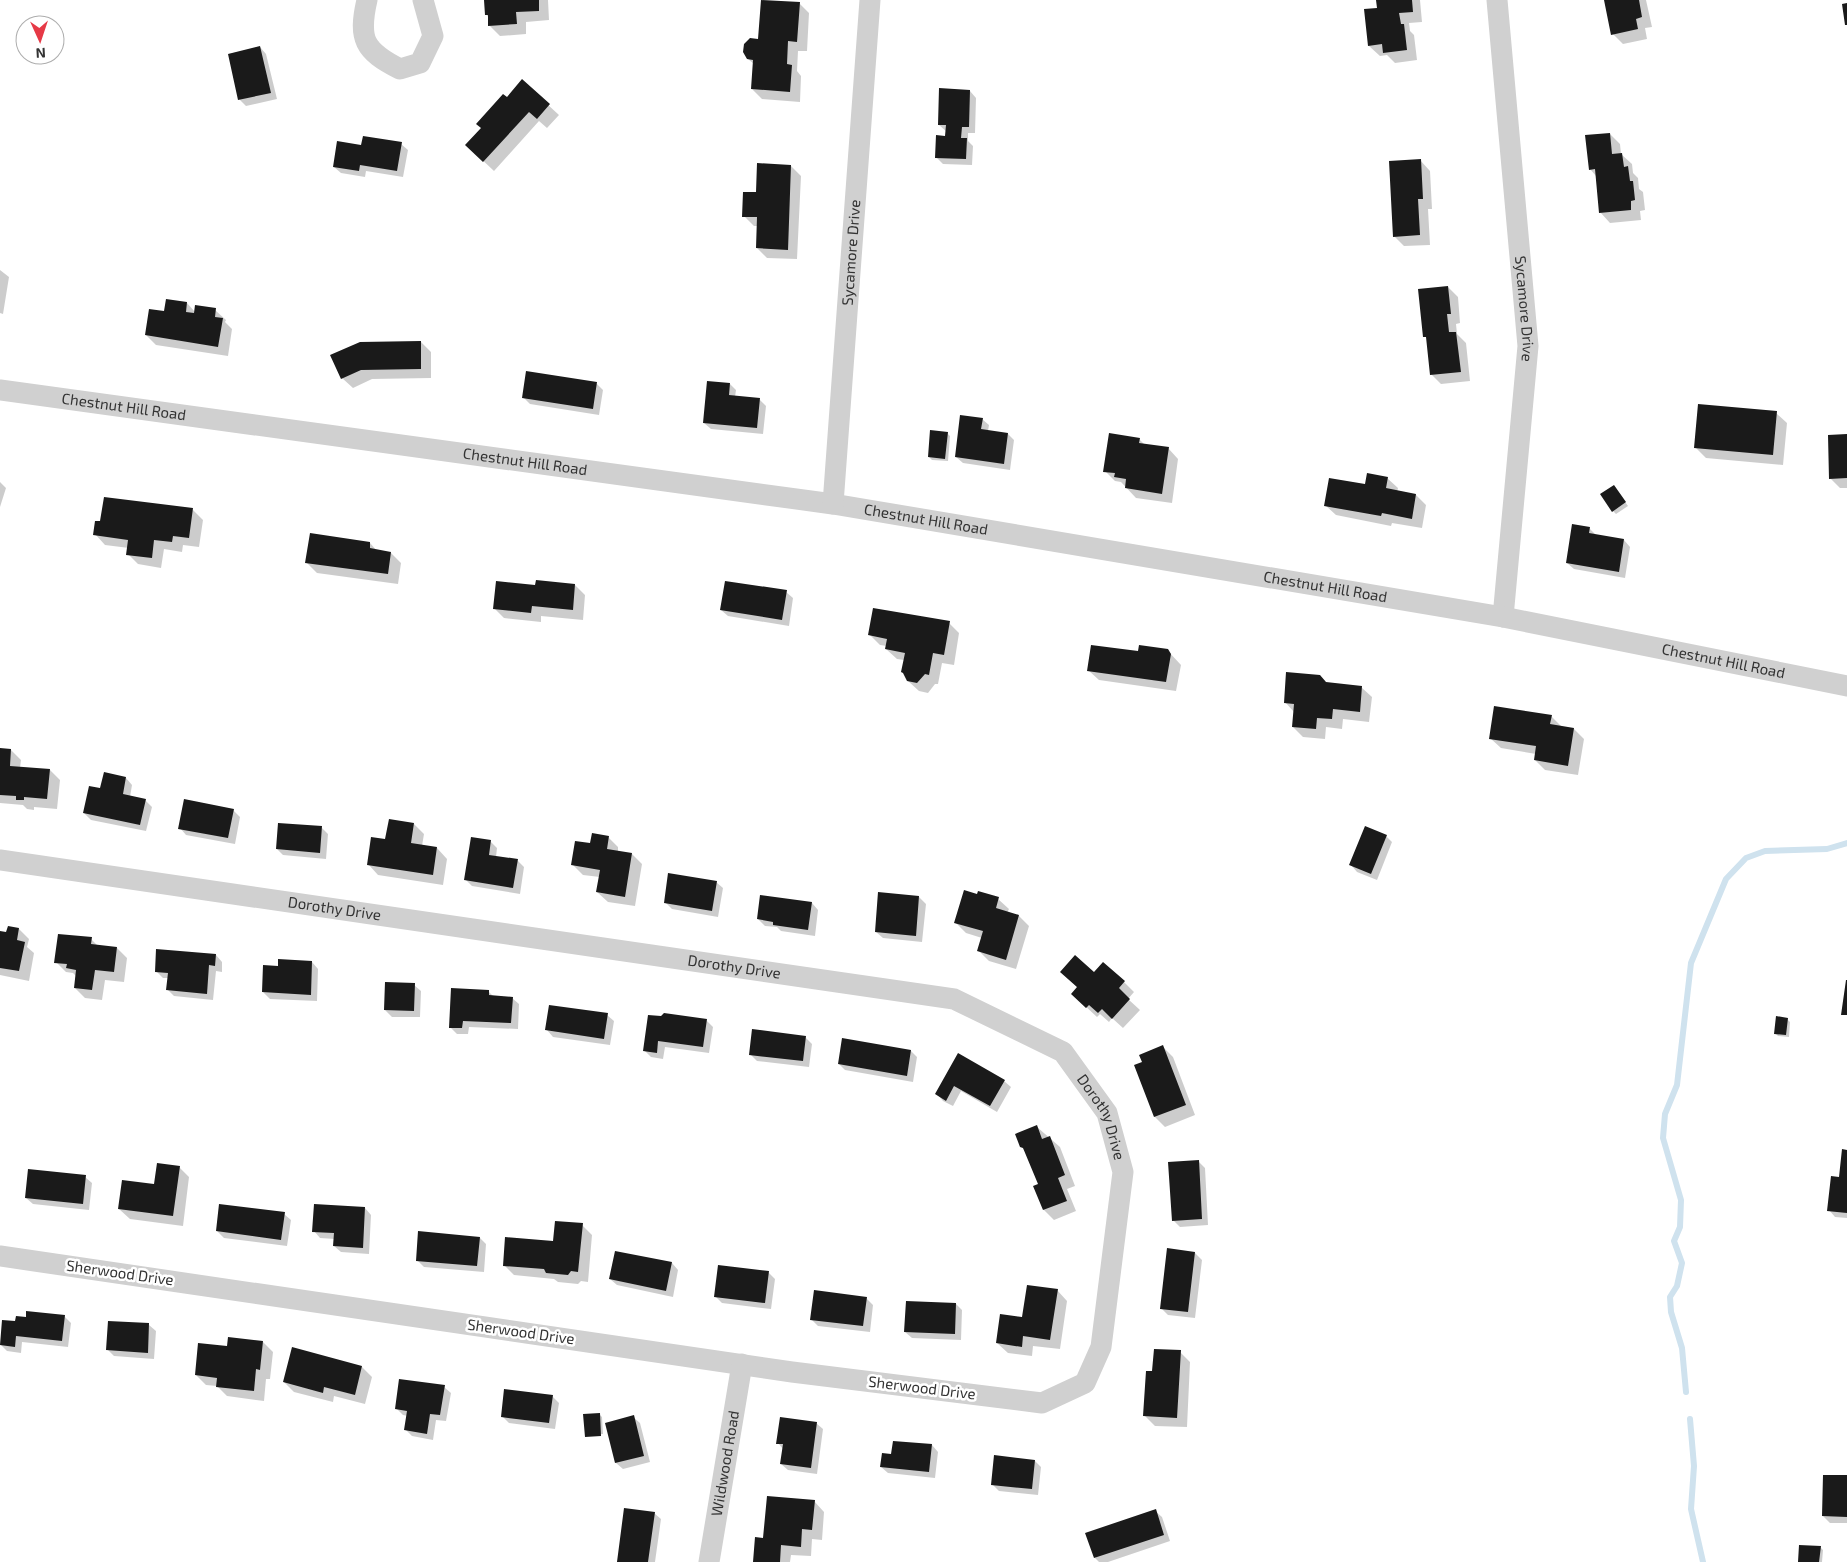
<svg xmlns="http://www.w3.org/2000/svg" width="1847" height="1562" viewBox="0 0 1847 1562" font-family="'Exo 2',sans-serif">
  <rect width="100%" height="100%" fill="#fff"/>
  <path fill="#0003" d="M485 0H548L549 20 526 22V34L500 36 489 25V18L486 14Z
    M1378 0H1420L1422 22 1409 23 1410 31 1414 35 1417 60 1395 63 1387 55 1380 56 1369 46 1379 9Z
    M1605 0H1646L1652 27 1645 28 1647 39 1623 44 1613 34Z
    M799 3 809 13 807 51H798L797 71 801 76 800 102 762 99 752 89 754 64 748 59 759 40Z
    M260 47 266 54 277 99 246 106 240 100 229 54Z
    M522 81 559 115 547 128 539 121 494 171 477 155 507 98Z
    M970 91 976 98 975 133H968V141L973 146 972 165 943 164 936 157 946 137 947 132 939 125Z
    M1610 134 1620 144 1621 154 1632 164 1633 173 1638 178 1639 189 1643 192 1645 210 1640 211 1641 220 1610 223 1600 212 1596 176 1590 169Z
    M401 144 408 150 403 177 366 171 365 177 341 173 334 167Z
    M1420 160 1430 171 1432 209H1428L1430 245 1404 246 1394 236Z
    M791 166 801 176 797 259 767 258 757 248 758 226H754L744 216 757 194Z
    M0 270 9 277 3 314 0 313Z
    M1448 287 1458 297 1460 323 1456 324 1457 334 1466 343 1470 381 1441 384 1431 374 1428 339 1425 336Z
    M187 303 195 312 215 310 226 320 225 322 232 329 228 356 156 345 146 335 165 313Z
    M421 342 431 352V378L372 379 353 388 342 378Z
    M527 373 597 384 603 390 599 415 530 404 523 397Z
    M730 384 736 390 735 397 759 399 766 406 763 434 711 429 704 423Z
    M1776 413 1787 423 1783 465 1706 458 1695 447Z
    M982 419 989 425 988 431 1008 434 1014 440 1010 470 963 463 956 457Z
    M947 433 950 436 948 461 932 460 929 457Z
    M1847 436V488H1840L1830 478Z
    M1139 439 1145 445 1168 448 1178 459 1172 503 1136 498 1121 482 1115 481 1105 471Z
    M1387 478 1398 488 1397 492 1416 495 1426 505 1422 528 1392 523 1391 526 1336 515 1325 505Z
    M0 482 6 488 0 507Z
    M1616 489 1628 506 1616 514 1613 511Z
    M193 510 203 520 199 547 183 545 182 552 164 549 161 568 138 564 128 554 129 548 105 545 95 534Z
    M1589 528 1596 535 1624 540 1630 547 1625 578 1574 569 1567 563Z
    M370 543 377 551 391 553 401 563 398 584 317 573 307 563Z
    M575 585 585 595 583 620 541 616V622L504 618 494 608Z
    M786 592 793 598 789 626 728 616 721 610Z
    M949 623 959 633 954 665 942 663 938 684H935L928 693 919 691 908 681 904 660 897 659 886 649 887 646 880 645 870 635Z
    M1168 651 1181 665 1176 691 1099 680 1088 670 1139 653Z
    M1327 684 1361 687 1372 697 1369 722 1343 719 1342 729 1326 727 1325 739 1303 737 1293 727 1294 712 1285 702Z
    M1551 716 1562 727 1574 729 1584 739 1578 775 1545 770 1535 760 1536 754 1501 748 1490 738Z
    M0 749 11 750 21 760 20 768 50 770 60 780 57 809 34 807V810L27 809 23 805 0 803Z
    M126 778 132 785 130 797 145 800 152 807 146 831 91 820 84 813 101 789Z
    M233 810 240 817 235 844 186 835 180 828Z
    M414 824 424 834 422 846 437 848 447 859 443 885 378 875 368 864 386 841Z
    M321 827 328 834 326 859 283 855 277 849Z
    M1386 836 1392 842 1377 880 1357 872 1351 865Z
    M608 837 618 847V852L632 854 642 864 635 906 608 902 597 892 600 877 583 875 573 865 591 845Z
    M490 841 497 848 496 857 518 861 524 867 520 894 472 886 466 880Z
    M716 882 723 888 718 917 672 909 665 902Z
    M879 894 919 897 926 904 922 942 883 938 876 932Z
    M978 895 998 899 1009 909 1007 913 1019 916 1029 926 1016 969 989 961 979 951 982 938 966 933 956 923Z
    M812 903 818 910 815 936 781 931 777 927 765 926 758 919Z
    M9 927 19 929 29 939 27 947 34 953 29 981 0 975V932L7 934Z
    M91 939 98 946 117 948 127 958 124 982 105 980 102 1000 85 998 75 988 76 976 73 973 66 972 56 962Z
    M216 955 222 962V972L216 971 213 1000 174 996 167 989 168 978H163L156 971Z
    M312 962 318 969 317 1001 270 999 263 992 279 967Z
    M1061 972 1094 974 1124 982 1134 992 1128 999 1140 1010 1123 1028 1112 1018 1109 1022 1100 1014 1097 1017 1083 1004 1078 988Z
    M414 985 421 991 420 1017H392L385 1010Z
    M488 991 494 997 512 998 519 1004 518 1029 469 1027 468 1034H457L450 1027Z
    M607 1015 614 1021 610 1045 553 1037 547 1030Z
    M649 1016 706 1020 713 1027 709 1053 665 1047 663 1059 651 1057 644 1050Z
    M1787 1019 1790 1022 1789 1037 1778 1036 1775 1033Z
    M805 1037 812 1044 809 1067 757 1061 750 1054Z
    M1163 1047 1173 1057 1195 1115 1165 1127 1155 1117 1144 1062Z
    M911 1051 917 1057 913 1082 845 1070 839 1064Z
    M958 1055 1004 1081 1011 1087 997 1112 961 1091 953 1106 943 1101 937 1094Z
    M1037 1127 1060 1147 1075 1186 1067 1189 1076 1211 1054 1220 1044 1210 1035 1186 1039 1185 1026 1152 1021 1146Z
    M1847 1151V1218L1835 1217 1829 1210 1840 1178Z
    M1198 1161 1205 1168 1208 1225 1180 1227 1173 1220Z
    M179 1167 189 1177 183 1226 130 1219 119 1209 155 1186Z
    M85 1177 92 1183 89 1210 33 1204 26 1198Z
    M365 1208 371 1215 369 1254 341 1252 334 1246 335 1239 320 1238 314 1231Z
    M284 1214 291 1220 287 1246 224 1238 217 1231Z
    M582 1225 592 1235 588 1282 581 1281 578 1284 558 1282 554 1279 514 1275 504 1265 555 1243Z
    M480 1238 486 1244 484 1272 424 1267 417 1260Z
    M1168 1250 1195 1253 1202 1260 1195 1318 1168 1315 1161 1308Z
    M672 1263 678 1270 673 1297 617 1285 610 1279Z
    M768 1272 775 1279 771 1309 722 1303 715 1296Z
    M1057 1290 1067 1301 1060 1349 1033 1346 1032 1356 1008 1353 997 1343Z
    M866 1298 873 1305 870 1332 818 1326 811 1319Z
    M956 1304 962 1310 961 1340 912 1338 905 1332Z
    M64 1316 71 1323 68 1347 22 1342 21 1353 7 1351 1 1345 16 1323Z
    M149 1325 156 1331 154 1359 114 1356 108 1350Z
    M263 1342 273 1352 270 1379H266L264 1401 227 1396 217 1386 206 1385 196 1375Z
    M1180 1352 1190 1362 1187 1427 1155 1426 1144 1415 1153 1373Z
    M362 1367 372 1377 365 1404 334 1396 333 1402 294 1392 284 1382Z
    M444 1387 451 1393 446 1421 436 1420 433 1440 412 1436 406 1430 408 1416 403 1415 396 1408Z
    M552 1396 559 1403 555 1429 509 1423 502 1416Z
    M599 1414 602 1417 603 1434 587 1435V1437L586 1436Z
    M633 1417 640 1423 650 1462 623 1469 616 1463 606 1424Z
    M816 1423 823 1429 817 1474 788 1470 781 1464 783 1449 778 1443Z
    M932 1445 938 1452 935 1478 888 1473 881 1467 893 1455Z
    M1035 1461 1041 1467 1038 1495 999 1491 992 1484Z
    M1847 1477V1523H1830L1823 1516Z
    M814 1501 824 1512 822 1540 812 1539 811 1556 791 1555 790 1562H754L764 1540Z
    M1155 1511 1162 1517 1170 1541 1108 1562H1099L1095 1558Z
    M654 1513 661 1519 655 1562H618Z
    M1820 1547 1823 1550 1822 1562H1799Z"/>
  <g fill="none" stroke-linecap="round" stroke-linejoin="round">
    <path stroke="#cfe2ee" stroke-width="6" d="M1686 1392 1682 1348 1671 1312 1670 1297 1677 1286 1682 1263 1674 1241 1680 1227 1681 1200 1663 1138 1665 1114 1677 1085 1691 963 1726 879 1746 858 1765 851 1827 849 1847 843
      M1690 1419 1694 1466 1691 1509 1703 1562"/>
  </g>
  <path fill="#1a1a1a" d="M484 0H539V11L516 12 517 24 488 26V15H485Z
    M761 0 800 2 797 42 788 41 787 64 792 65 790 92 751 89 753 60 747 59 743 52 744 44 750 38 758 39Z
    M1376 0H1412L1413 12 1399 13 1401 24H1404L1407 50 1383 53 1382 44 1368 46 1364 9 1377 8Z
    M1604 0H1639L1642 17 1636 19 1638 29 1611 35Z
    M1847 3V25H1845L1842 4Z
    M260 46 271 93 238 100 228 54Z
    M522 79 550 104 537 119 529 112 483 162 465 145 481 128 476 124 503 94 507 97Z
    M939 88 970 90 969 127H962L961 138H967L966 159 935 158 936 135 945 136 946 125H938Z
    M1610 133 1612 154 1622 153 1624 167 1628 166 1630 181H1633L1635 200 1631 201V210L1599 213 1595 169 1589 170 1585 135Z
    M363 136 402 142 397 171 360 165 359 171 333 167 337 141 361 145Z
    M1421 159 1423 199H1418L1420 235 1393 237 1389 161Z
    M757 163 791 165 788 250 756 248 757 217H742L743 192H756Z
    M1448 286 1451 314H1447L1449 332H1456L1461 372 1430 375 1426 337H1423L1418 289Z
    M166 299 187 302 186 312 194 313 195 305 216 308 215 317 223 318 218 347 145 335 149 309 164 311Z
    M421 341V369L361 370 341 379 330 355 360 342Z
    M526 371 597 382 593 409 522 398Z
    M707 381 730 383 729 395 760 398 757 428 703 423Z
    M1698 404 1777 411 1773 455 1694 448Z
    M960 415 983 418 981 429 1008 433 1004 464 955 457Z
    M930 430 948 432 945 459 928 457Z
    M1109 433 1140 438 1139 443 1169 447 1162 494 1125 488 1126 479 1114 477 1115 473 1103 472Z
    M1847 434V478L1829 479 1828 435Z
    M1367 473 1388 477 1386 488 1416 494 1412 519 1382 513 1381 516 1324 506 1329 478 1365 484Z
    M1614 485 1626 502 1612 512 1600 494Z
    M104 497 193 508 189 538 173 536 172 542 154 540 152 558 126 555 128 540 93 535 95 521H100Z
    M1572 524 1590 527 1589 533 1624 539 1619 572 1566 563Z
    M310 533 370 542V548L391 552 388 574 305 563Z
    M536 580 575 584 573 610 532 606 531 613 493 609 496 581 535 585Z
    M725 581 787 590 782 620 720 610Z
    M873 608 950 621 944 655 933 653 929 675 925 674 917 683 907 681 903 673 901 672 905 653 885 649 887 639 868 635Z
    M1091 645 1138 651 1139 645 1168 649 1171 654 1166 682 1087 671Z
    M1286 672 1320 675 1326 682 1362 686 1360 712 1333 709 1332 719 1317 718 1316 729 1292 727 1294 704 1284 703Z
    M1494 706 1552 715 1550 724 1574 728 1568 766 1534 760 1536 746 1489 739Z
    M0 748 11 749 10 766 50 769 47 799 24 797V800H16V796L0 795Z
    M104 772 126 777 123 794 146 799 140 825 83 813 89 786 100 788Z
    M184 799 234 809 228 838 178 829Z
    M389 819 414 823 411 843 437 847 433 875 367 865 371 837 385 839Z
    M278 823 322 826 320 853 276 849Z
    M1365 826 1387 835 1371 874 1349 865Z
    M592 833 609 836 607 849 632 853 625 897 596 892 600 870 571 865 575 841 590 843Z
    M471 837 491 840 489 855 518 859 513 888 464 880Z
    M668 873 717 881 712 911 664 903Z
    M964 890 977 894 978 891 999 897 996 908 1019 915 1006 960 977 951 983 931 954 923Z
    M878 892 919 896 916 936 875 932Z
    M760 895 812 902 808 930 773 925V922L757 919Z
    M8 926 19 928 17 940 25 942 19 971 0 968V931L6 932Z
    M58 934 92 937 91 944 117 947 114 972 95 970 92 990 74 988 76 970 66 968 67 964 54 963Z
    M156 949 216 954 215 966 209 965 207 994 166 990 168 973 155 972Z
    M1075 955 1094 972 1103 962 1125 981 1119 988 1130 999 1112 1019 1102 1009 1098 1013 1089 1005 1086 1008 1071 994 1077 987 1060 972Z
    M278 959 312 961 311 995 262 992 263 965 278 966Z
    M1846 980H1847V1015H1841Z
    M385 982 415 983 414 1011 384 1010Z
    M451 988 489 990V995L513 997 511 1023 463 1021 462 1028H449Z
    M549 1005 608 1013 604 1039 545 1030Z
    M664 1013 707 1019 703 1047 658 1041 657 1053 643 1051 648 1015 661 1016Z
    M1776 1016 1788 1018 1786 1035 1774 1034Z
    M752 1029 806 1036 803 1061 749 1055Z
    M842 1038 911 1050 907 1076 838 1064Z
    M1163 1045 1186 1105 1154 1117 1134 1065 1142 1062 1139 1055Z
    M958 1053 1005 1080 990 1106 954 1086 946 1101 935 1094Z
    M1037 1125 1042 1139 1050 1136 1065 1175 1058 1178 1067 1201 1043 1210 1033 1186 1038 1184 1023 1148 1020 1147 1015 1134Z
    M1842 1149 1847 1150V1213L1827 1211 1831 1176 1839 1177Z
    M1199 1160 1202 1219 1172 1221 1168 1162Z
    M157 1163 180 1166 173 1216 118 1209 122 1180 154 1184Z
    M28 1169 86 1175 83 1204 25 1198Z
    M219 1204 285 1212 281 1240 216 1231Z
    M314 1204 365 1207 363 1248 333 1246 334 1233 312 1232Z
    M555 1221 583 1223 578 1272 571 1271 568 1275 546 1273 544 1269 503 1266 505 1237 553 1241Z
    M418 1231 480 1237 477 1266 416 1261Z
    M1167 1248 1195 1252 1188 1312 1160 1309Z
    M615 1251 672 1262 666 1291 609 1279Z
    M718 1265 769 1271 765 1303 714 1297Z
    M1027 1285 1058 1289 1050 1340 1023 1336 1022 1347 996 1343 1000 1314 1022 1317Z
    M814 1290 867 1297 863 1326 810 1320Z
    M906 1301 956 1303 955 1334 904 1332Z
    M26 1311 65 1315 62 1341 16 1336 15 1347 0 1345 2 1320 15 1321 16 1316 26 1317Z
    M108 1321 149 1323 148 1353 106 1350Z
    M228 1337 263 1341 260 1370 256 1369 254 1391 216 1387 217 1378 195 1375 198 1343 227 1346Z
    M292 1347 362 1366 355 1395 324 1387 323 1393 283 1382Z
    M1154 1349 1181 1350 1177 1418 1143 1416 1146 1371H1152Z
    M399 1379 445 1385 440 1415 430 1414 427 1434 404 1430 407 1411 395 1409Z
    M504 1389 553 1395 549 1423 501 1417Z
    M600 1413 601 1436 585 1437 583 1414Z
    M634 1415 644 1456 615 1463 605 1423Z
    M780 1417 817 1422 811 1468 780 1464 783 1444H776Z
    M893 1441 932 1444 929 1472 880 1467 882 1453 891 1454Z
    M994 1455 1035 1460 1032 1489 991 1485Z
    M1823 1475H1847V1517L1822 1516Z
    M767 1496 815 1500 812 1530 802 1529 801 1547 781 1545 780 1562H753L755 1537 763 1538Z
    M624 1508 655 1512 648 1562H617Z
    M1156 1509 1164 1535 1094 1558 1085 1533Z
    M1799 1545 1821 1546 1819 1562H1798Z"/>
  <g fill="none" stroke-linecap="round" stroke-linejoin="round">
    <g stroke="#d0d0d0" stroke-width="21">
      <path d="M367 0C358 39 364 51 400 69L420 63 433 36 423 0"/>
      <path id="s1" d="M1497 0 1528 346 1503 617"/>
      <path id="s2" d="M0 390 833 504 1503 617 1847 686"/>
      <path id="s3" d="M833 504 870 0"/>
      <path id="s4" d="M0 860 954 999 1063 1052 1107 1113 1123 1172 1101 1347 1085 1383 1042 1403 792 1372 0 1256"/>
      <path id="s5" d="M709 1562 742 1364"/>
    </g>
  </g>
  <g text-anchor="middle" stroke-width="5" stroke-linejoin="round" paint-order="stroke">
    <g font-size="15" fill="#333" stroke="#fff">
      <text dy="5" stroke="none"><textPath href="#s3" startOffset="252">Sycamore Drive</textPath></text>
      <text dy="5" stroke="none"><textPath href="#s1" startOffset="310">Sycamore Drive</textPath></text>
      <text dy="5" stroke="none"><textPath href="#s2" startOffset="125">Chestnut Hill Road</textPath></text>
      <text dy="5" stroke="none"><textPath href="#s2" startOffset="530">Chestnut Hill Road</textPath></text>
      <text dy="5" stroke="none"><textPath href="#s2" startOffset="935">Chestnut Hill Road</textPath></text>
      <text dy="5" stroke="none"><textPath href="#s2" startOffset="1340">Chestnut Hill Road</textPath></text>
      <text dy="5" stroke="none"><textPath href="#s2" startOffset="1745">Chestnut Hill Road</textPath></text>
      <text dy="5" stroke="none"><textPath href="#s4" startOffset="338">Dorothy Drive</textPath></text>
      <text dy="5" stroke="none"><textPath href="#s4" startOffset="742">Dorothy Drive</textPath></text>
      <text dy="5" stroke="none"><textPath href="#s4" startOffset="1162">Dorothy Drive</textPath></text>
      <text transform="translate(120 1273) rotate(8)" y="5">Sherwood Drive</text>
      <text transform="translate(521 1332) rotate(8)" y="5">Sherwood Drive</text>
      <text transform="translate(922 1388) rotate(7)" y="5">Sherwood Drive</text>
      <text dy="5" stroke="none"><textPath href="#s5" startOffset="100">Wildwood Road</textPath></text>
    </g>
  </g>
  <g transform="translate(40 40) rotate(177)"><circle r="24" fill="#ffffff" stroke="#adadad"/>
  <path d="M0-4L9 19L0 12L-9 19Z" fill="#e63946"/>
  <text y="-8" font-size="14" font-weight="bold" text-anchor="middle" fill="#333333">N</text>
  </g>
</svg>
